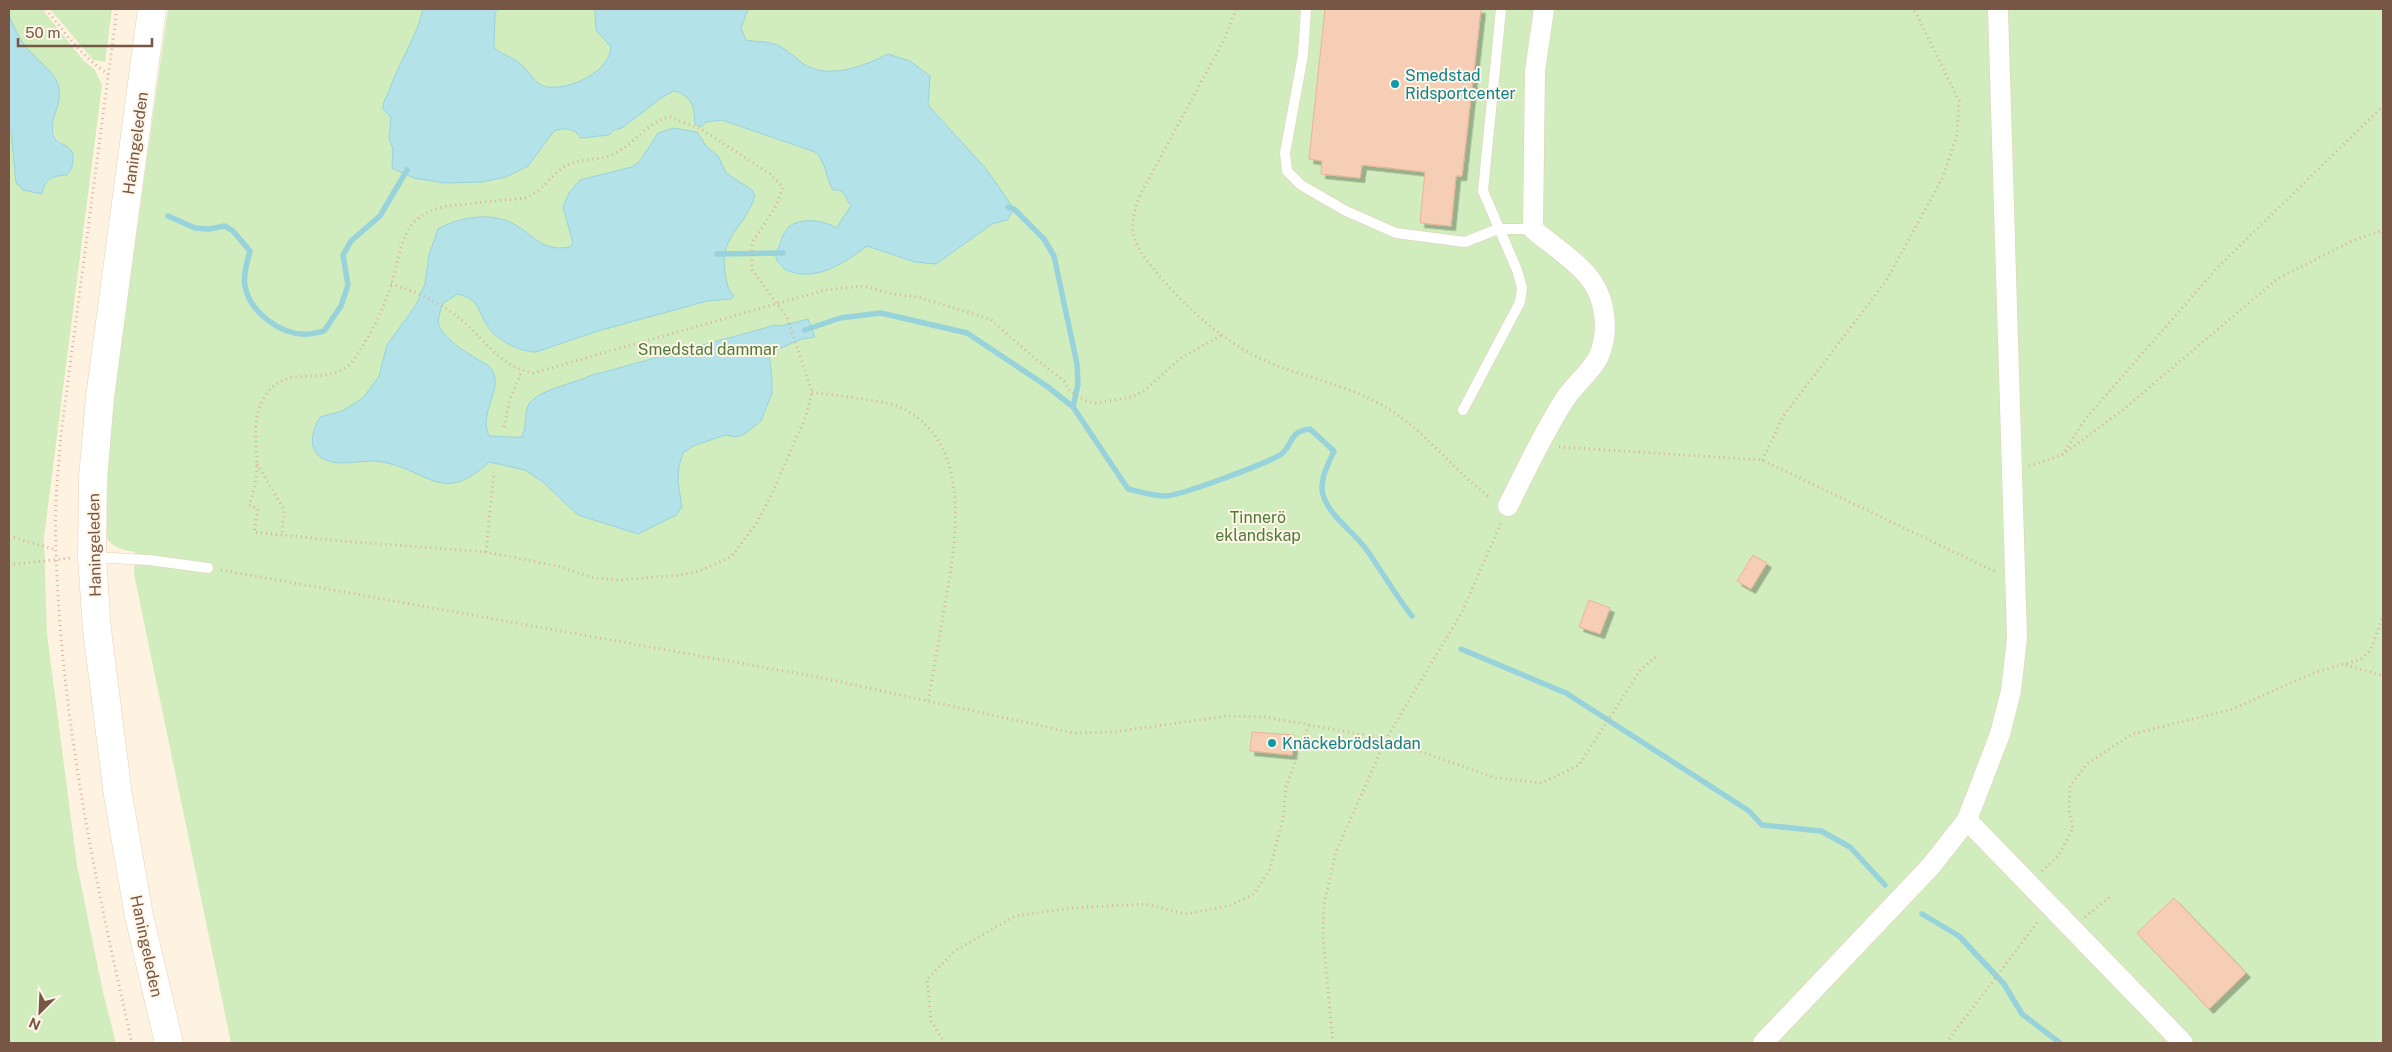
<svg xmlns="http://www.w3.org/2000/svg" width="2392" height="1052" viewBox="0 0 2392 1052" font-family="'Public Sans',sans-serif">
  <defs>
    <filter id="shadow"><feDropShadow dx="4.5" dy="4.5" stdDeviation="0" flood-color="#0004"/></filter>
  </defs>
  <rect width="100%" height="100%" fill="#fef2e0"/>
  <path fill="#d1edbd" d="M9 9H42L84 61 95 70 102 85 44 537 47 634 77 865 103 992 116 1043H9V128L43 188C47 176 56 176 67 175L62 143C40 128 67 103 57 82 55 77 49 72 45 68 30 52 9 32 9 9Z
    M50 9H112L105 62 93 60Z
    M168 9H2383V1043H231L134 574 135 552C121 549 111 548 105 534L109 451 117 370Z"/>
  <path fill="#b3e2e9" stroke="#98d3dc" d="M423 9H497L495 14 494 48C501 54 510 56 518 62 529 69 533 84 547 87 571 90 609 72 611 47L596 30 595 9H748L741 28 746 40C756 42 767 41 777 45 789 50 797 61 809 67 834 78 866 65 888 54L910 61 930 76 928 105 987 170 1014 209 1007 220 992 224 936 264 915 262 867 246C844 263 816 283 786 270 782 267 775 260 776 255 776 251 779 247 780 244 782 238 784 231 789 227 800 217 825 220 836 228L851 206C844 198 847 189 833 190 825 177 827 163 815 152L722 120 706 122 701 127 695 124C694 107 693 96 674 91L661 98 622 128 614 130 609 135 581 138C574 128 565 127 554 131L528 166 506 177 482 182 444 183 414 178 392 168 393 149 389 139 391 117 383 109C383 102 386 97 389 91 398 63 417 38 423 9Z
    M9 15C13 24 17 35 23 43 31 55 54 71 58 84 64 103 49 118 53 133 56 148 75 141 73 161 72 168 71 170 67 175 52 176 45 178 42 194L23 190 16 183 11 131 9 128Z
    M673 128 697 132 706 146 718 156 726 173 752 190 755 196C742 235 714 235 728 287 729 291 732 292 734 296L731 299 707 301 598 331 536 352C520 352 498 341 488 327 477 311 481 300 458 294L443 303C441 309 437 320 439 326 446 340 464 351 477 359 482 362 488 364 492 370 504 389 478 412 489 436 500 436 511 438 522 437 527 427 524 416 528 406 535 390 574 384 589 376L776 325 781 326 808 319 815 337 802 339 769 353 772 380V393L761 421 743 435 736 437 725 435 693 446 683 453 679 466 678 482 682 507 676 515 638 534 578 515 543 482 525 470 489 462C442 506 429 470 382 462 365 459 348 465 332 462 306 456 310 434 320 417L342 411 363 398 379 376 387 345 416 305 425 284 429 255 438 229C459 217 490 212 512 223 535 235 540 252 570 247L573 243 563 207 569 193 580 180 632 167 640 161 658 133Z"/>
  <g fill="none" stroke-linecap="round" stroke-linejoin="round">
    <path stroke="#98d3dc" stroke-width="5.5" d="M1008 207 1014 209 1044 239 1054 256 1077 364 1078 384 1073 407
      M168 216 195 228 209 229 225 226 233 231 250 251C247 262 243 275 245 286 250 313 282 336 308 334 313 334 319 332 324 331L341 306 348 285 343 255 351 241 380 216 407 170
      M717 254 783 253
      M805 330 840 318 881 313 967 333 1048 387 1073 407 1128 489C1141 492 1153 496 1166 496 1182 495 1265 464 1280 455 1293 447 1288 431 1310 429L1334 451C1328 465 1319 480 1323 495 1330 517 1354 532 1366 549 1382 571 1395 595 1412 616
      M1461 649 1566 693 1749 811 1762 825 1821 831 1850 847 1885 885
      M1922 914 1959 936 2004 984 2022 1014 2060 1043"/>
  </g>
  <path fill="#f6ceb5" stroke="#eab494" filter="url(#shadow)" d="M1325 9H1481L1462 176H1456L1451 226 1420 223 1425 172 1362 165 1360 178 1321 174 1322 161 1309 159Z
    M1753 555 1767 563 1751 589 1737 581Z
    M1589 600 1610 608 1600 634 1579 627Z
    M1252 732 1294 735 1292 755 1250 751Z
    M2174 898 2246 973 2209 1009 2137 933Z"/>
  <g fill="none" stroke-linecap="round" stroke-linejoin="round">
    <defs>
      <path id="lane" d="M1306 9 1303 55 1285 153 1287 171 1301 185 1346 211 1396 233 1465 242 1498 229H1533
        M1463 410 1520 302 1522 288 1517 270 1483 191 1501 9
        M93 557 149 560 208 568"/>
      <path id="street" d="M1998 9 2017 638 2011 691 2000 734 1967 820 2183 1043
        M1508 506C1526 470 1543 433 1565 399 1574 385 1590 373 1598 358 1610 332 1606 298 1588 276 1573 258 1550 244 1533 229L1535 71 1544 9
        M1763 1043 1931 866 1967 820"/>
      <path id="secondary" d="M152 9 100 397 93 478 92 557 97 630 118 795 139 916 169 1043"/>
    </defs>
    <use href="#lane" stroke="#e3cebb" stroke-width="11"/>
    <use href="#street" stroke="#e3cebb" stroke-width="21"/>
    <use href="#secondary" stroke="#ebd0ba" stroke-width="29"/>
    <path stroke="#dbb198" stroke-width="3" stroke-dasharray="1 4" stroke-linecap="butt" d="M46 9C65 33 82 57 108 74
      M117 9 61 434C58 472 54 512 56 551 61 717 95 882 132 1043
      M1236 9 1225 38 1140 195C1124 236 1136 248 1162 279 1196 318 1236 352 1286 369 1323 381 1362 391 1395 413 1430 437 1456 473 1491 498
      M670 117 701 129 770 174 783 187 776 206 752 243V270L787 317 812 392 806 416 769 500 756 524 731 557 699 571 680 575 619 580 594 578 557 566 486 552 330 540 254 532 258 509 249 505C254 492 257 478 257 464 257 440 251 420 264 398 285 362 321 387 348 366 354 361 358 353 362 347 374 328 384 307 391 286 403 247 399 216 447 206L525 198C544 191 548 177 564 167 577 158 594 161 609 156 632 148 647 121 670 117Z
      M391 284C418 292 446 305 466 324 487 343 503 368 533 373L825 290 864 286 893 294 918 297 990 319 1032 356 1064 381 1070 391 1086 401 1096 403 1132 397 1145 390 1181 358 1222 335
      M812 392C834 396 889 400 906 410 975 448 955 548 944 610 939 640 934 670 928 700
      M504 427 510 399 522 371
      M1559 447 1762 460 1996 572
      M2062 455 2086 418 2218 267 2383 106
      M1762 460 1784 415 1886 281 1943 177 1957 135 1959 101 1916 13 1912 9
      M257 464 284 509 282 534
      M2029 466 2062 455 2124 409 2277 279 2352 241 2383 230
      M9 536 56 550
      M486 552 494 472
      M9 565 70 558
      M221 570 823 678 1074 733 1114 732 1227 716 1266 717 1386 739 1495 778 1542 783 1579 765 1641 669 1657 656
      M2346 665 2383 676
      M2042 871 2059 855 2073 828 2069 811 2070 786 2087 764 2132 734 2230 710 2316 672 2361 659 2371 649 2383 616
      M2085 917 2110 897
      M945 1043 931 1021 927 979 955 951 1015 916 1072 908 1145 904 1185 914 1228 906 1254 894 1270 869 1283 818 1286 787 1309 725
      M1333 1043 1323 937 1324 904 1336 852 1386 739 1462 612 1501 523
      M1946 1043 2039 920
      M2247 1043 2251 1040"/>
    <use href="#lane" stroke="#fff" stroke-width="10"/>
    <use href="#street" stroke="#fff" stroke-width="20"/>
    <use href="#secondary" stroke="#fff" stroke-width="28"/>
  </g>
  <g fill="#0f9aa8" stroke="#fff6e8" stroke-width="2">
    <circle cx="1395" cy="84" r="5"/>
    <circle cx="1272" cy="743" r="5"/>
  </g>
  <g text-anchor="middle" stroke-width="4" stroke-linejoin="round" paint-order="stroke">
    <g font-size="16" fill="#0d838f" stroke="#fff6e8" text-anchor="start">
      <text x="1405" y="81">Smedstad<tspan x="1405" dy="18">Ridsportcenter</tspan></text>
      <text x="1282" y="749">Knäckebrödsladan</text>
    </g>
    <g font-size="16" fill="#775645" stroke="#fff6e8">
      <text transform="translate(135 143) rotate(-82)" y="6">Haningeleden</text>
      <text transform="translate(94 545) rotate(-91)" y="6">Haningeleden</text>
      <text transform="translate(147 946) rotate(78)" y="6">Haningeleden</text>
    </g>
    <g font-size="16" fill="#4d793a" stroke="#fff6e8">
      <text x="708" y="355">Smedstad dammar</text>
      <text x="1258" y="523">Tinnerö<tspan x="1258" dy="18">eklandskap</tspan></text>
    </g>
  </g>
  <rect width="2392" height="1052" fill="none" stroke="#775645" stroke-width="20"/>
  <g transform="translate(40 1012) rotate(204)" stroke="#fff6e8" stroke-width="4" paint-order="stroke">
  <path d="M0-4L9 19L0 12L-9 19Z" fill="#775645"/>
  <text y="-8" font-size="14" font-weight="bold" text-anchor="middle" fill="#775645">N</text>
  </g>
  <path d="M18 38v8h134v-8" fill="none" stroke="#775645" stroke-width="2.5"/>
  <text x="25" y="38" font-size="15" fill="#775645" stroke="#fff6e8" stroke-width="4" paint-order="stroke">50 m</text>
</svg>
